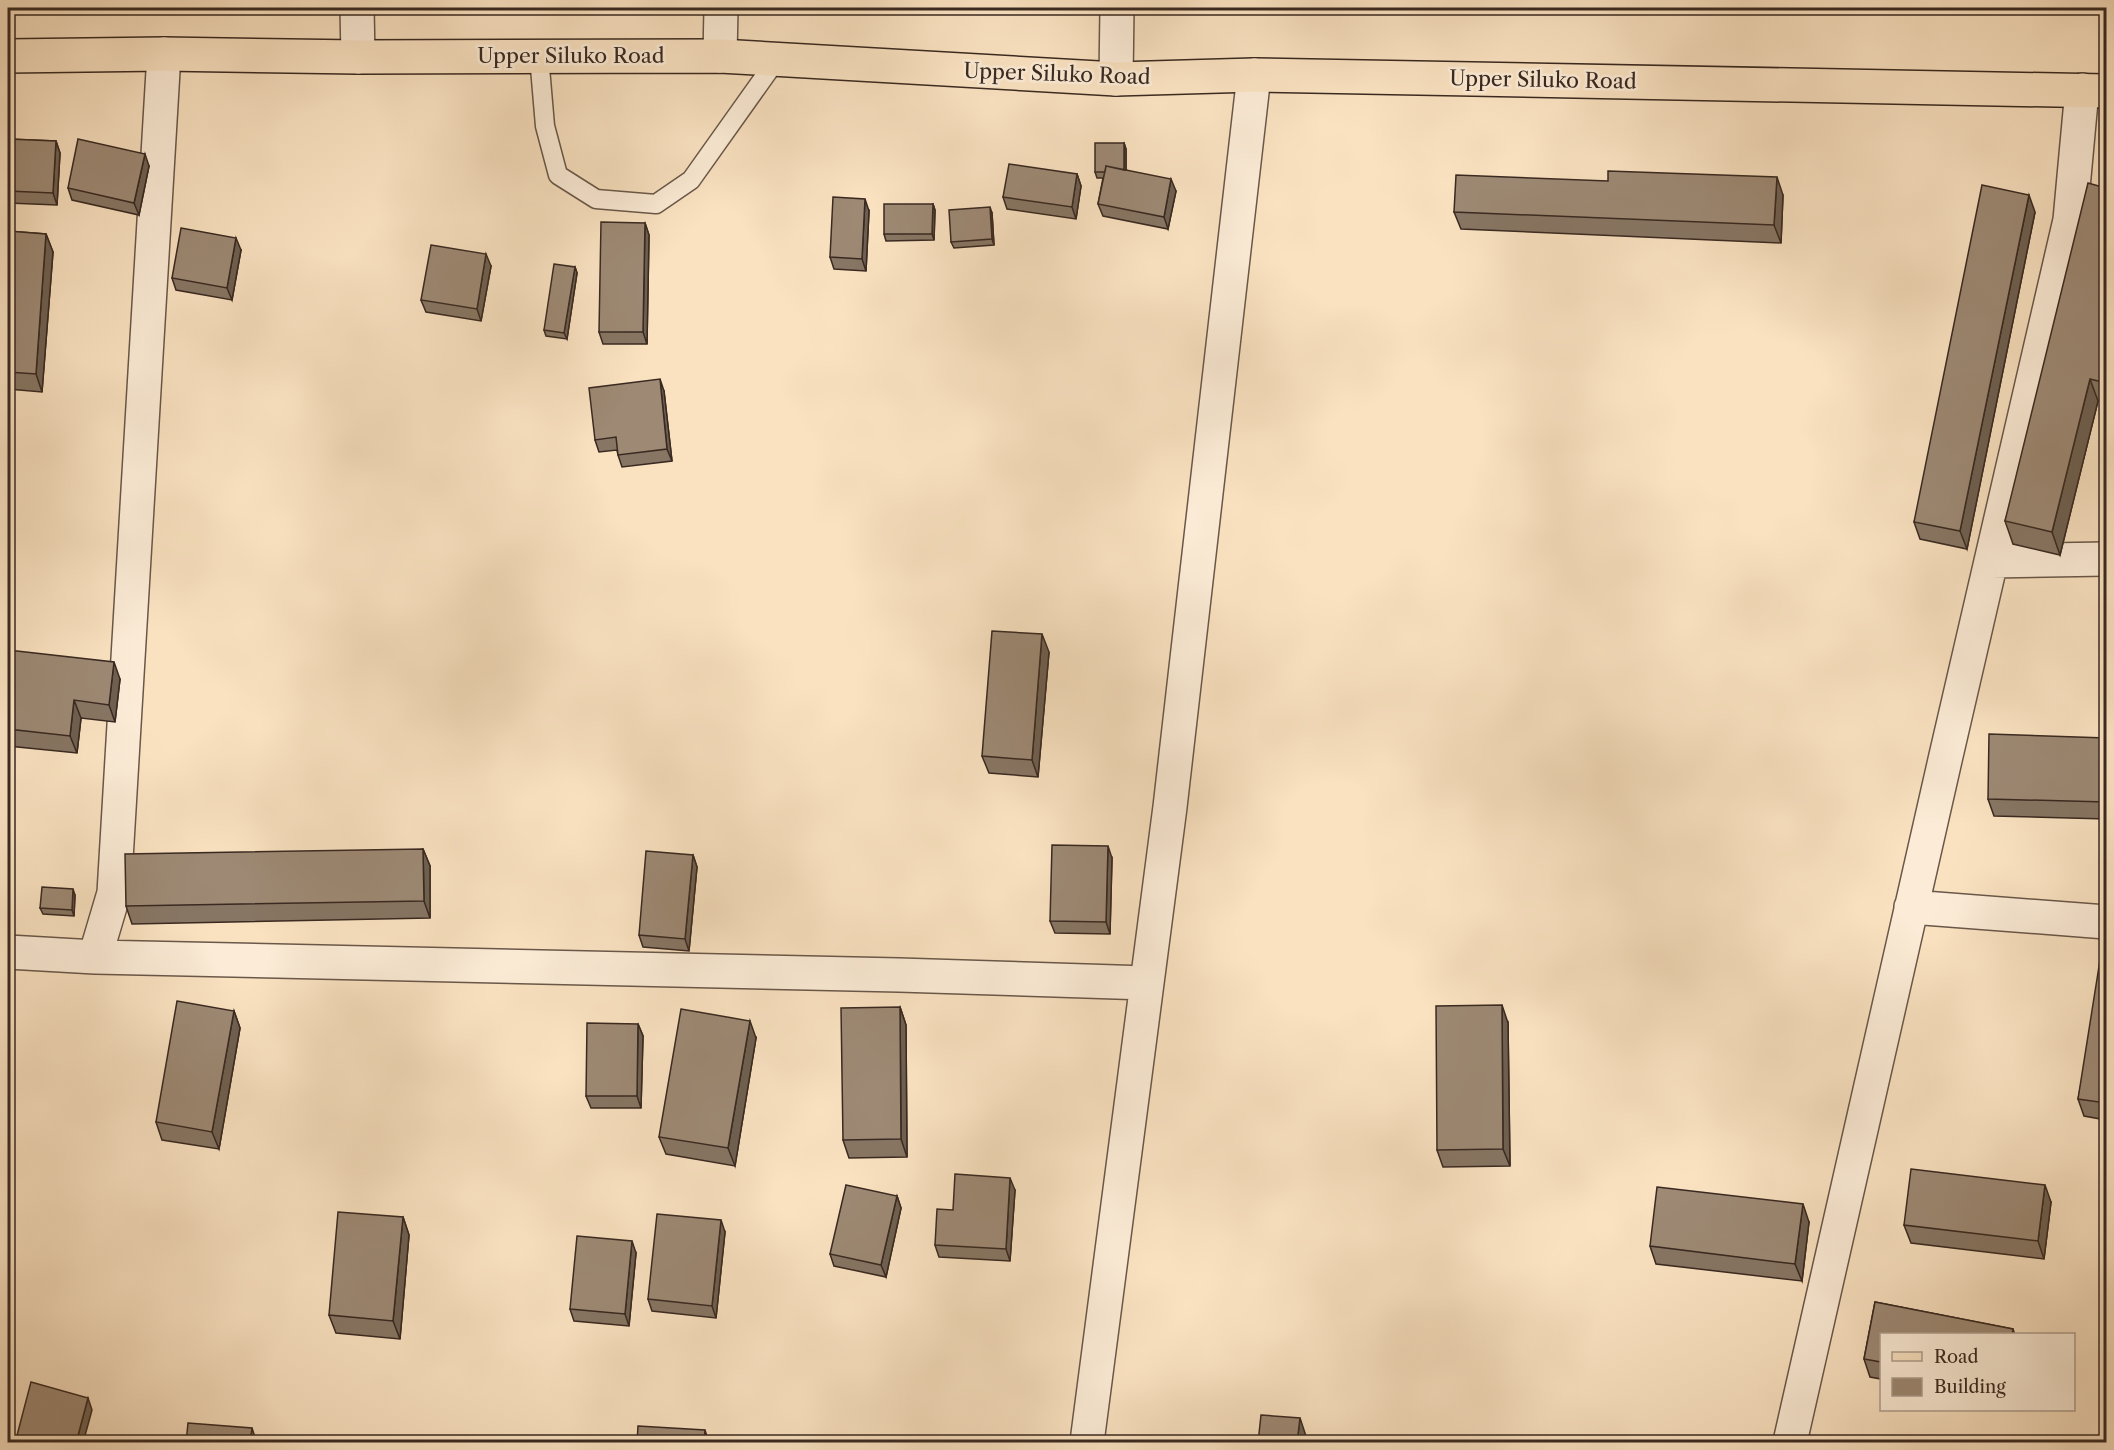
<svg xmlns="http://www.w3.org/2000/svg" width="2114" height="1450" viewBox="0 0 2114 1450" font-family="'Libre Caslon Text',serif">
  <rect width="100%" height="100%" fill="#fae2c1"/>
  <filter id="stains"><feTurbulence type="fractalNoise" baseFrequency=".00333" numOctaves="4"/><feColorMatrix values="0 0 0 0 .2 0 0 0 0 .09 0 0 0 0 .02 0 0 0 .5 -.17"/></filter>
  <radialGradient id="worn" r=".72"><stop offset=".6" stop-color="#630" stop-opacity="0"/><stop offset="1" stop-color="#630" stop-opacity=".3"/></radialGradient>
  <g fill="none" stroke-linecap="round" stroke-linejoin="round">
    <defs>
      <path id="lane" d="M539 56 545 126 558 175 596 199 656 204 691 180 777 59"/>
      <path id="street" d="M357 8 358 57
        M720 56 721 8
        M1116 79 1117 8
        M1991 561 2106 559
        M1911 907 2106 922
        M8 952 95 957 114 893 164 54
        M95 957 899 975 1147 983
        M1087 1442 1170 807 1254 75
        M1790 1442 1945 760 2070 220 2082 90"/>
      <path id="primary" d="M8 56 164 54 358 57 720 56 1116 79 1254 75 2106 91"/>
    </defs>
    <use href="#lane" stroke="#695749" stroke-width="21"/>
    <use href="#street" stroke="#695749" stroke-width="36"/>
    <use href="#primary" stroke="#392921" stroke-width="36"/>
    <use href="#lane" stroke="#fcecd7" stroke-width="18"/>
    <use href="#street" stroke="#fcecd7" stroke-width="33"/>
    <use href="#primary" stroke="#fae2c1" stroke-width="33"/>
  </g>
  <path fill="#877664" stroke="#392921" stroke-width="1.5" d="M8 139 56 141 60 153 57 205 8 203Z
    M1124 143 1126 149V170L1176 191 1168 229 1103 216 1098 204 1103 178H1097L1095 172Z
    M149 166 139 215 72 200 68 188Z
    M1077 174 1081 186 1076 219 1007 209 1003 197Z
    M2106 188V403L2098 401 2060 555 2013 544 2005 521Z
    M1783 195 1781 243 1461 229 1454 212Z
    M933 204 935 210 934 240 886 241 884 234Z
    M869 211 866 271 834 269 830 257Z
    M2035 212 1967 549 1920 539 1914 522Z
    M992 213 994 245 954 248 951 242Z
    M645 223 649 235 647 344H603L599 332Z
    M8 231 46 234 53 252 42 392 8 389Z
    M241 250 232 300 176 290 172 278Z
    M491 266 481 321 426 312 421 300Z
    M575 267 577 273 567 339 546 336 544 330Z
    M664 391 672 461 622 467 618 455 617 450 599 452 595 440Z
    M8 650 120 679 115 722 81 718 77 753 8 746Z
    M1049 652 1038 777 989 773 982 756Z
    M2106 738V819L1994 816 1988 799Z
    M423 849 430 866V918L132 924 126 906Z
    M693 855 697 867 689 951 643 947 639 935Z
    M1112 858 1110 934 1055 933 1050 921Z
    M75 895 74 916 43 914 40 908Z
    M2106 961V1120L2084 1116 2078 1099Z
    M900 1007 906 1025 907 1157 849 1158 843 1140Z
    M234 1011 240 1028 219 1149 162 1140 156 1122Z
    M1508 1023 1510 1166 1443 1167 1437 1150Z
    M638 1024 643 1036 641 1108H591L586 1096Z
    M756 1038 735 1166 666 1154 659 1137Z
    M1015 1190 1010 1261 939 1257 935 1245 953 1210Z
    M897 1196 901 1208 886 1277 834 1266 830 1254Z
    M2051 1202 2044 1259 1911 1243 1904 1225Z
    M403 1217 409 1235 400 1339 336 1333 329 1315Z
    M1809 1222 1802 1281 1656 1264 1650 1246Z
    M725 1232 716 1318 652 1311 648 1299Z
    M636 1253 629 1326 574 1321 570 1309Z
    M1875 1302 2013 1329 2015 1335H1881V1379L1870 1377 1864 1359Z"/>
  <path fill="#6e6051" stroke="#392921" stroke-width="1.5" d="M56 141 60 153 57 205 53 193Z
    M1124 143 1126 149V178L1124 172Z
    M145 154 149 166 139 215 134 203Z
    M1077 174 1081 186 1076 219 1072 207Z
    M1777 177 1783 195 1781 243 1774 225Z
    M1171 179 1176 191 1168 229 1164 217Z
    M2029 195 2035 212 1967 549 1960 531Z
    M865 199 869 211 866 271 862 259Z
    M933 204 935 210 934 240 932 234Z
    M990 207 992 213 994 245 992 239Z
    M645 223 649 235 647 344 643 332Z
    M46 234 53 252 42 392 36 374Z
    M236 238 241 250 232 300 227 288Z
    M486 254 491 266 481 321 477 309Z
    M575 267 577 273 567 339 564 333Z
    M660 379 664 391 672 461 667 449Z
    M2090 379 2098 401 2060 555 2052 532Z
    M1042 634 1049 652 1038 777 1032 760Z
    M114 662 120 679 115 722 109 705Z
    M74 700 81 718 77 753 70 736Z
    M1108 846 1112 858 1110 934 1106 922Z
    M423 849 430 866V918L424 901Z
    M693 855 697 867 689 951 685 939Z
    M73 889 75 895 74 916 72 910Z
    M1502 1005 1508 1023 1510 1166 1503 1149Z
    M900 1007 906 1025 907 1157 901 1139Z
    M234 1011 240 1028 219 1149 212 1132Z
    M750 1021 756 1038 735 1166 728 1148Z
    M638 1024 643 1036 641 1108 637 1096Z
    M1010 1178 1015 1190 1010 1261 1006 1249Z
    M2045 1185 2051 1202 2044 1259 2038 1241Z
    M897 1196 901 1208 886 1277 881 1265Z
    M9 1197 13 1209 8 1224V1200Z
    M1803 1204 1809 1222 1802 1281 1795 1264Z
    M403 1217 409 1235 400 1339 393 1321Z
    M721 1220 725 1232 716 1318 712 1306Z
    M632 1241 636 1253 629 1326 625 1314Z
    M88 1398 92 1410 83 1443H76Z
    M1300 1418 1306 1436 1305 1443H1297Z
    M252 1428 257 1443H250Z
    M705 1430 709 1443H704Z"/>
  <path fill="#9d8974" stroke="#392921" stroke-width="1.5" d="M8 139 56 141 53 193 8 191Z
    M78 139 145 154 134 203 68 188Z
    M1095 143H1124V170L1106 166 1105 172H1095Z
    M1009 164 1077 174 1072 207 1003 197Z
    M1106 166 1171 179 1164 217 1098 204Z
    M1608 171 1777 177 1774 225 1454 212 1456 175 1608 181Z
    M2088 183 2106 188V383L2090 379 2052 532 2005 521Z
    M1982 185 2029 195 1960 531 1914 522Z
    M833 197 865 199 862 259 830 257Z
    M884 204H933L932 234H884Z
    M990 207 992 239 951 242 949 210Z
    M601 222 645 223 643 332H599Z
    M181 228 236 238 227 288 172 278Z
    M8 231 46 234 36 374 8 372Z
    M431 245 486 254 477 309 421 300Z
    M554 264 575 267 564 333 544 330Z
    M660 379 667 449 618 455 616 437 595 440 589 388Z
    M992 631 1042 634 1032 760 982 756Z
    M8 650 114 662 109 705 74 700 70 736 8 729Z
    M1989 734 2106 738V802L1988 799Z
    M1052 845 1108 846 1106 922 1050 921Z
    M423 849 424 901 126 906 125 854Z
    M646 851 693 855 685 939 639 935Z
    M42 887 73 889 72 910 40 908Z
    M2100 960 2106 961V1103L2078 1099Z
    M177 1001 234 1011 212 1132 156 1122Z
    M1502 1005 1503 1149 1437 1150 1436 1006Z
    M900 1007 901 1139 843 1140 841 1008Z
    M681 1009 750 1021 728 1148 659 1137Z
    M587 1023 638 1024 637 1096H586Z
    M1911 1169 2045 1185 2038 1241 1904 1225Z
    M955 1174 1010 1178 1006 1249 935 1245 937 1209 953 1210Z
    M846 1185 897 1196 881 1265 830 1254Z
    M1657 1187 1803 1204 1795 1264 1650 1246Z
    M338 1212 403 1217 393 1321 329 1315Z
    M657 1214 721 1220 712 1306 648 1299Z
    M577 1236 632 1241 625 1314 570 1309Z
    M1875 1302 2013 1329 2012 1335H1881V1362L1864 1359Z
    M31 1382 88 1398 76 1443H15Z
    M1261 1415 1300 1418 1297 1443H1258Z
    M188 1423 252 1428 250 1443H186Z
    M638 1426 705 1430 704 1443H637Z"/>
  <g text-anchor="middle" stroke-width="5" stroke-linejoin="round" paint-order="stroke">
    <g font-size="21" fill="#392921" stroke="#fcecd7">
      <text x="571" y="63">Upper Siluko Road</text>
      <text transform="translate(1057 74) rotate(2)" y="7">Upper Siluko Road</text>
      <text transform="translate(1543 80) rotate(1)" y="7">Upper Siluko Road</text>
    </g>
  </g>
  <rect width="2114" height="1450" fill="none" stroke="#fae2c1" stroke-width="30"/>
  <rect x="9" y="9" width="2096" height="1432" fill="none" stroke="#392921" stroke-width="3"/>
  <rect x="15" y="15" width="2084" height="1420" fill="none" stroke="#392921" stroke-width="1.5"/>
  <rect x="1880" y="1333" width="195" height="78" fill="#fcecd7" stroke="#ae9e8e" stroke-width="1.5"/>
  <rect x="1892" y="1352" width="30" height="9" fill="#fae2c1" stroke="#ae9e8e" stroke-width="1.5"/>
  <text x="1934" y="1363" font-size="18" fill="#392921">Road</text>
  <rect x="1892" y="1378" width="30" height="18" fill="#9d8974" stroke="#ae9e8e" stroke-width="1.5"/>
  <text x="1934" y="1393" font-size="18" fill="#392921">Building</text>
  <rect width="100%" height="100%" filter="url(#stains)"/>
  <rect width="100%" height="100%" fill="url(#worn)"/>
</svg>
